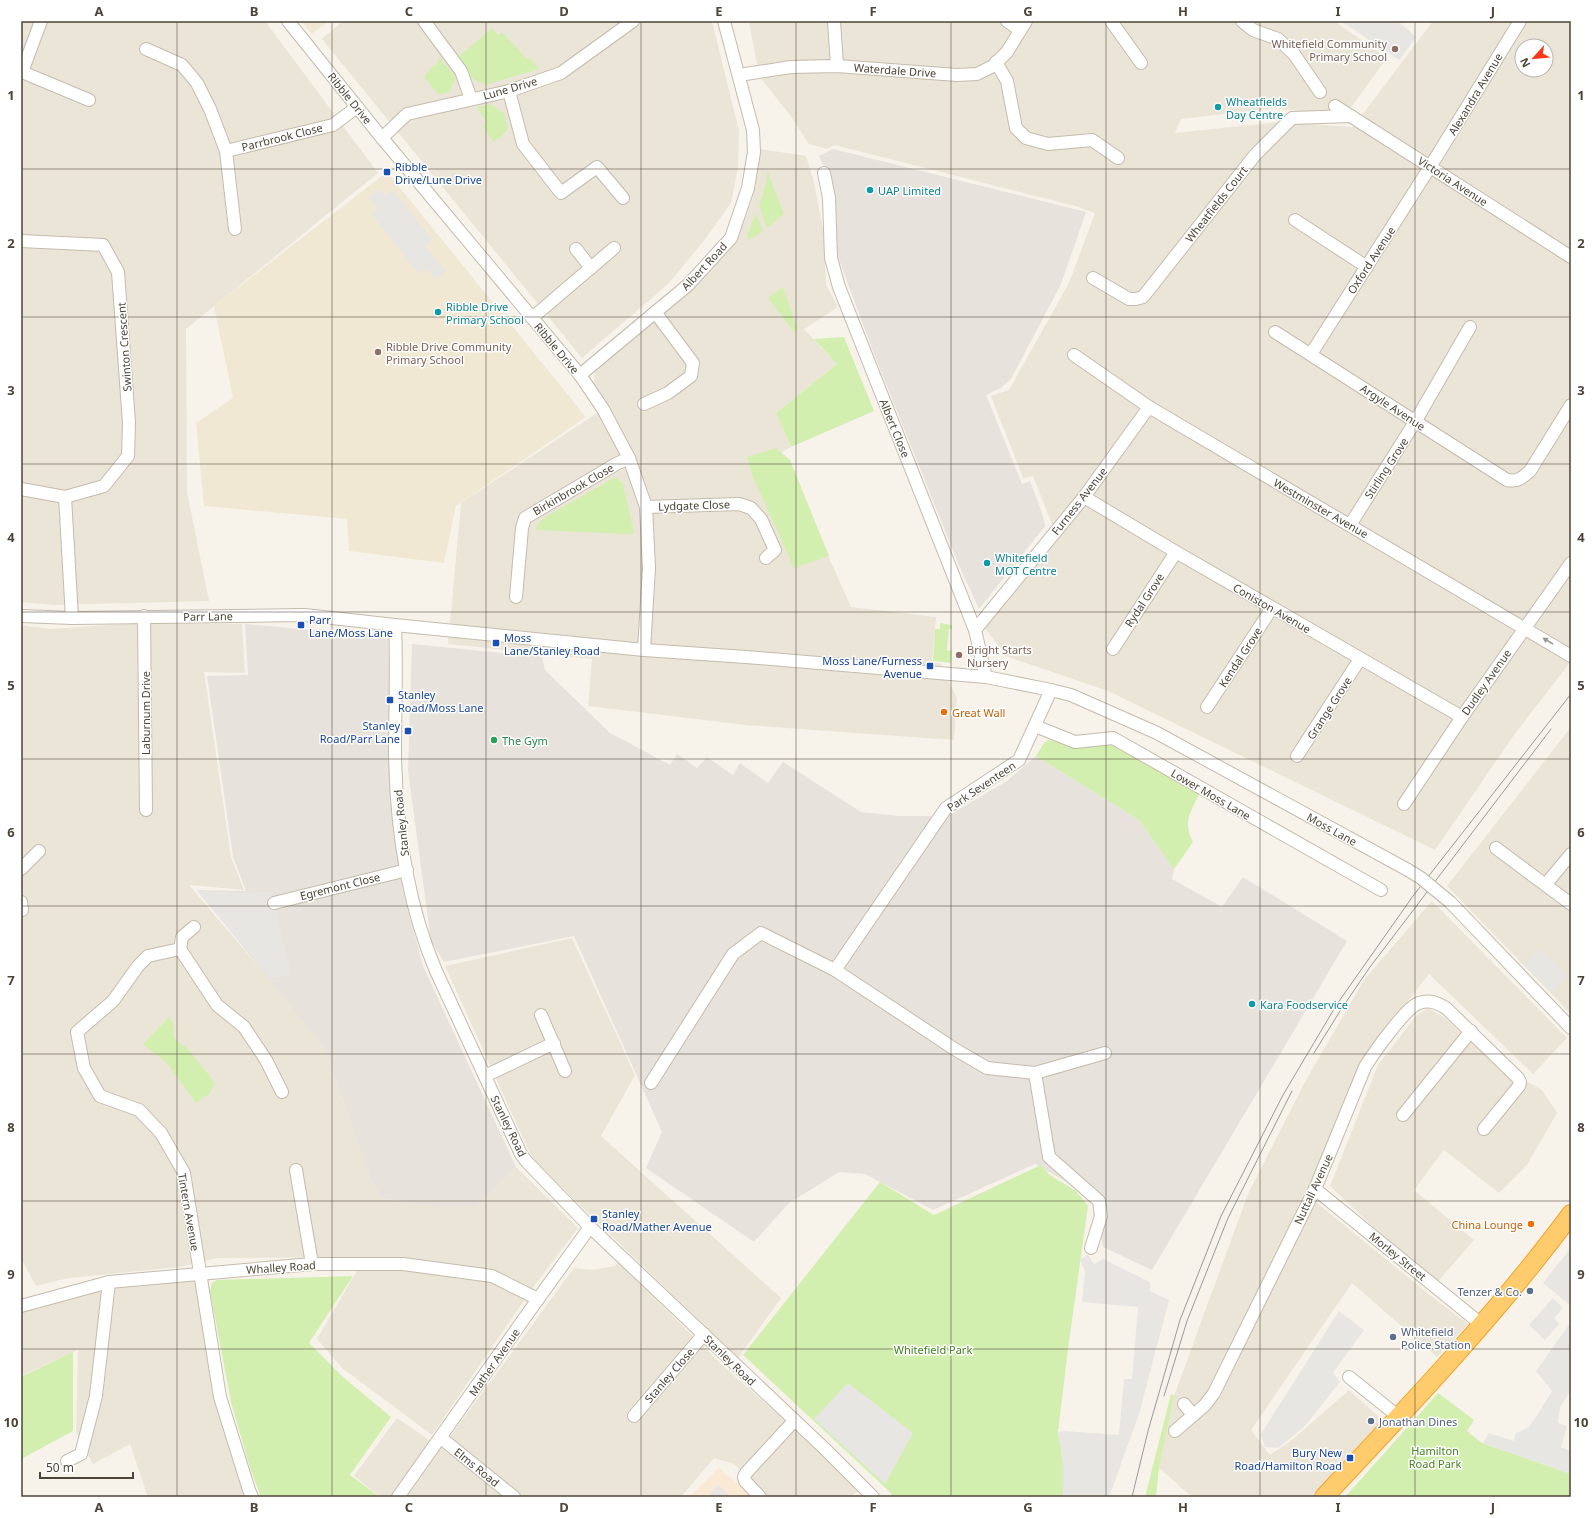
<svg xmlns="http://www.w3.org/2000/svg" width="1592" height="1518" font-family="'Noto Sans',sans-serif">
  <rect width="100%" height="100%" fill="#f7f3eb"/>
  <g fill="#ebe5d8" fill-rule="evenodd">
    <polygon points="21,21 265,21 378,173 186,329 187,492 209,601 54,605 21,602"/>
    <polygon points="343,21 712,21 739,131 738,167 731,203 703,242 668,284 582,358 322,39"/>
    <path d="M749,21H1334L1387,58L1352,106L1336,115L1274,108L1181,119L1175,133L1278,122L1353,127L1433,21H1571V661L1514,735L1435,850L1108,691L1006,656L985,628L1057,537L1033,476L1023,478L991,396L1009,390L1069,283L1095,213L1075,206L834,145L827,149L809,144L790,115L759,76ZM1522,46H1546V70H1522Z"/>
    <polygon points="761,149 806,156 814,182 824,235 826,285 838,307 804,329 837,364 776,413 791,447 782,452 851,607 936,617 932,662 941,664 957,699 954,740 746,725 588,706 592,659 448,644 461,503 606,407 596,389 594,382 595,372 714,264 734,236 745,219 755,190"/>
    <polygon points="136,623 242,624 245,673 204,672 231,857 244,890 189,885 289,1002 324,1047 370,1178 381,1198 437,1207 476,1207 516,1167 578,1228 532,1289 432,1435 342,1368 317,1339 365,1257 217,1258 180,1267 69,1278 36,1286 21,1258 21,625 50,629"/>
    <polygon points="1571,727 1571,1014 1447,886"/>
    <polygon points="1432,901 1567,1038 1533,1074 1429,974 1360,1063 1306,1194 1431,1296 1468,1324 1437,1357 1352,1283 1251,1430 1270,1455 1292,1440 1349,1390 1386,1423 1313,1497 1192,1497 1157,1466 1174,1396 1248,1194 1306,1080 1364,980"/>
    <polygon points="572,938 635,1075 601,1136 781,1298 738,1358 533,1160 445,966"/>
    <polygon points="1428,1008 1445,1018 1492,1062 1542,1090 1557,1113 1527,1165 1499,1193 1444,1150 1414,1190 1474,1240 1435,1285 1330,1186 1378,1065 1416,1016"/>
    <polygon points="618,1262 723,1366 802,1435 857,1491 851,1497 767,1497 734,1464 714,1458 681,1497 524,1497 449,1438 574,1268 591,1270 615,1266"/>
    <polygon points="194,1280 198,1295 249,1497 148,1497 130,1444 93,1464 76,1432 78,1350 21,1376 21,1312 49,1299 118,1288"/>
    <polygon points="397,1418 451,1455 503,1497 381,1497 354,1476"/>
  </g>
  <polygon fill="#fae9d4" points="719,1468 753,1497 689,1497"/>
  <g fill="#e7e2dc">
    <polygon points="833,149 1086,212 1061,284 1011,379 1002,387 986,395 1022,484 1030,481 1042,513 1045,526 979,609 958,563 872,349 833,243 831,181 819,156"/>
    <polygon points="245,624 388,637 393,805 403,891 423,966 516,1167 476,1207 437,1207 381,1198 370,1178 324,1047 197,890 246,891 233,857 207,676 248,675"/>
    <polygon points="412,644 542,657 545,670 610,733 670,765 677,754 697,768 707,757 733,775 740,763 768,783 783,762 861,812 900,816 948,816 1007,781 1036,756 1139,820 1174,869 1172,879 1222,907 1243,877 1347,941 1152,1270 1103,1247 1094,1205 1070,1184 1035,1164 933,1210 865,1174 839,1172 789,1203 754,1242 646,1168 662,1132 574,936 444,962 431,941 408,771"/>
  </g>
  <g fill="#f1e8d3">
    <polygon points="301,21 328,21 312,34"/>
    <polygon points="387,172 586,417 456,506 444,563 349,551 347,519 204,506 196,423 233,398 214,306"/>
  </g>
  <g fill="#d3efaf">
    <path d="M492,28L498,35L502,32L527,59H531L539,69L488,84C472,83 466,70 457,58Z"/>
    <polygon points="440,58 456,78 449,92 439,95 424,77 431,68 438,63 437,61"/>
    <polygon points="490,104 504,113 508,129 500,137 493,142 483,126 486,122 477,107"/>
    <polygon points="767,170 784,214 767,228 759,206 767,180"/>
    <polygon points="756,213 763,231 749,240 747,236"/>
    <polygon points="783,287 798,329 794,332 768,298"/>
    <polygon points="844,337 874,411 791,447 776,413 837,364 814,339"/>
    <polygon points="776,448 790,460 829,556 794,568 752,475 747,457"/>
    <polygon points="615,477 623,484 634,533 626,534 536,530 538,524 544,518"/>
    <polygon points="940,623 952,625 952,629 949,629 947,651 952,650 951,663 933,661 935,629 940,629"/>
    <path d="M1048,740L1069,745H1114L1200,792C1191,813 1182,820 1193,842L1174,869L1139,820L1036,756L1044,743Z"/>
    <polygon points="169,1017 173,1022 174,1038 189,1050 215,1083 210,1093 196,1103 167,1063 143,1044"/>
    <polygon points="1041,1165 1050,1175 1076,1191 1088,1206 1068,1349 1058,1432 1063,1462 1063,1497 892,1497 891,1493 743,1355 880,1182 934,1215"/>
    <polygon points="353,1276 309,1343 343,1377 391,1417 350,1475 380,1497 261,1497 250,1468 231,1402 210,1291 212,1283 217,1280"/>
    <polygon points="73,1352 73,1431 23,1458 21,1460 21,1377"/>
    <polygon points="1438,1393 1474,1420 1467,1431 1482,1443 1571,1474 1571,1497 1345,1497"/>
    <polygon points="1171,1394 1174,1396 1159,1467 1156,1497 1145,1497"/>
  </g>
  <g fill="#e8e6e2">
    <polygon points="1341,21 1398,21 1416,37 1399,60"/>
    <polygon points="380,189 385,196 393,190 432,239 425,246 446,271 436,279 428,270 423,270 419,274 372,214 378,208 369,197"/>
    <polygon points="197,891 247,893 271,892 291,974 271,979"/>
    <polygon points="1540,949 1567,976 1551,992 1524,965"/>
    <polygon points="1571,1248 1571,1306 1543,1283"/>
    <polygon points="1088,1255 1094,1264 1103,1259 1150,1282 1150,1291 1169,1300 1139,1414 1109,1497 1063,1497 1063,1462 1058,1432 1065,1431 1119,1435 1124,1379 1132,1379 1138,1307 1082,1302 1085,1272 1080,1259"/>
    <polygon points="1553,1298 1563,1308 1554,1318 1559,1324 1545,1340 1529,1325"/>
    <polygon points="1339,1311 1364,1330 1333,1373 1340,1382 1305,1426 1278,1448 1265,1447 1261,1434"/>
    <polygon points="1571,1322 1571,1390 1560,1407 1558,1423 1567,1426 1561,1447 1571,1451 1571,1474 1483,1443 1489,1433 1514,1441 1516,1433 1529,1427 1538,1414 1552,1391 1536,1371"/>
    <polygon points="848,1383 913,1433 885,1484 814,1419"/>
    <polygon points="718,1485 732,1497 708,1497"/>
  </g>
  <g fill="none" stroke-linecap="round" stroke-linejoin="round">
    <g stroke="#c4bbac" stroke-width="14">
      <g id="minor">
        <polyline points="41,21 22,72 89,100"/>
        <polyline points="288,21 382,138 580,375 603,409 629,458 646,507 649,568 644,650"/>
        <polyline points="424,21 461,71 471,99"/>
        <polyline points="834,21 837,66"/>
        <polyline points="1007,21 1020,30"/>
        <polyline points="1111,21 1141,63"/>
        <polyline points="1242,21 1253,30 1278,39 1294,54 1320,92"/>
        <polyline points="146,49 182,65 197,83 210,109 226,151 235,229"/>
        <polyline points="996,62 1007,81 1016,128 1026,138 1048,144 1092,140 1118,158"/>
        <polyline points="739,75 791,67 837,66 957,75 977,74 993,66 1007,52 1026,21"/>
        <polyline points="509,91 523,144 561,193 597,167 623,198"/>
        <polyline points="1335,106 1571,257"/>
        <polyline points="382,138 407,114 509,91 561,73 633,21"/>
        <polyline points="226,151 333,125 357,107"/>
        <polyline points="824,173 829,198 831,258 839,287 975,630 986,677"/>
        <polyline points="1295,220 1367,267"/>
        <polyline points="21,241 103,245 118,272 129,423 128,456 104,486 65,497 21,489"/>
        <polyline points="576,249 591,268"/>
        <polyline points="1093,278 1129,299 1136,299 1143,297 1255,155 1292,118 1351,116"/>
        <polyline points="532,318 614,248"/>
        <path d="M1275,332L1507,480C1518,482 1522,478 1530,471L1571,405"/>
        <polyline points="1311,354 1430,167 1520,21"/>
        <polyline points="1074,355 1149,407 1571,656"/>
        <polyline points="580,375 688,285 731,238 748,188 754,152 753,130 724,21"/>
        <polyline points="644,404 668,393 691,376 693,363 655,312"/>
        <polyline points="65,497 72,618"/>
        <polyline points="1084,497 1176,552 1462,717"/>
        <polyline points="646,507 739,504 751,508 761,519 775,550 766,558"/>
        <polyline points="1350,525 1415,422 1470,327"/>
        <polyline points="516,597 522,528 525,518 616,464 629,458"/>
        <polyline points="21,616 72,618 305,615 395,625 644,650 746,657 986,677 1051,690 1019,760 946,808 835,970"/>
        <polyline points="144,616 146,810"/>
        <path d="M395,625C397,668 395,710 395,752C396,826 407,903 436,971L521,1154L526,1161L590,1227L825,1449L873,1497"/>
        <polyline points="975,630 1084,497 1149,407"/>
        <polyline points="1113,649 1176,552"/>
        <polyline points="1051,690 1071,695 1157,733 1408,870"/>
        <polyline points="1207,707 1272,608"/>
        <polyline points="1035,726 1075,742 1113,738 1381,890"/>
        <polyline points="1297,756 1360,659"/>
        <polyline points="1404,804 1462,717 1571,563"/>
        <polyline points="1496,848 1571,904"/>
        <polyline points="21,869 39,851"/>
        <polyline points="1546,884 1571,854"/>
        <polyline points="21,902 22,910"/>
        <polyline points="1450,902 1571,1028"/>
        <polyline points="274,903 407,870"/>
        <polyline points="194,927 182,937 180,949 148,956 138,966 113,1001 77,1032 84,1068 100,1096 139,1110 161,1133 184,1173 220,1397 249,1490 252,1497"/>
        <polyline points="180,949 217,1005 244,1027 266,1060 282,1092"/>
        <polyline points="541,1015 565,1071"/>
        <polyline points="1035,1073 1049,1157 1099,1201 1101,1216 1091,1248"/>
        <polyline points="485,1076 554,1043"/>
        <polyline points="651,1083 733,954 761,933 835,970 956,1050 987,1068 1035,1073 1105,1053"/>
        <polyline points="1403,1115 1471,1031"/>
        <polyline points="296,1170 312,1264"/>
        <polyline points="1315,1189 1481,1324"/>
        <polyline points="21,1306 109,1282 312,1264 403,1264 492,1276 538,1299"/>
        <polyline points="1349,1377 1399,1417"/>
        <polyline points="1184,1404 1193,1415"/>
        <polyline points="634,1416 704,1334"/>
        <path d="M1175,1431L1205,1405L1214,1393L1315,1189L1365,1067C1373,1054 1406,1007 1419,1003C1430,999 1437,1003 1446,1008L1518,1078L1520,1082L1519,1086L1484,1129"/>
        <polyline points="441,1438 514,1497"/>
        <polyline points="67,1461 81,1454 96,1396 109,1282"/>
        <polyline points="398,1497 538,1299 590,1227"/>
        <polyline points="760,1497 745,1481 744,1477 746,1473 794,1421"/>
      </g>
    </g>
    <g stroke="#f0a42b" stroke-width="20">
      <path id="highway" d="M1324,1497C1409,1406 1497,1314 1571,1214"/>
    </g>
    <use href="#minor" stroke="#fff" stroke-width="12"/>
    <use href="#highway" stroke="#ffcc6d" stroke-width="18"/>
    <g stroke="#9a9a9a" stroke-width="1">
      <polyline points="1314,1053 1342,1008 1370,967 1551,729"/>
      <polyline points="1164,1396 1187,1321 1228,1218 1292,1091"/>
      <polyline points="1132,1497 1148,1431 1180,1320 1221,1216 1283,1095 1337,1004 1413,896 1571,694"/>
    </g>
    <g stroke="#c4bbac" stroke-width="14" stroke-linecap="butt">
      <polyline id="minor-bridge" points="1408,870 1421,878 1450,902"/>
    </g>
    <use href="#minor-bridge" stroke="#fff" stroke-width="12"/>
  </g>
  <defs><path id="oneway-solid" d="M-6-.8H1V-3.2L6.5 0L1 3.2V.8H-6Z"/></defs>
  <use fill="#9d9891" href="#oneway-solid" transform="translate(1548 641) rotate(-149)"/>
  <path fill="none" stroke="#4c4437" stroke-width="1" stroke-opacity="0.55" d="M177,21V1497M332,21V1497M486,21V1497M641,21V1497M796,21V1497M951,21V1497M1106,21V1497M1260,21V1497M1415,21V1497M21,169H1571M21,317H1571M21,464H1571M21,612H1571M21,759H1571M21,906H1571M21,1054H1571M21,1201H1571M21,1349H1571"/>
  <g fill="#8d6e63" stroke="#fff" stroke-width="1.5">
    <circle cx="1395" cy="49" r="4"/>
    <circle cx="378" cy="352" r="4"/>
    <circle cx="959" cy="655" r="4"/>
  </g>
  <g fill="#0f9aa8" stroke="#fff" stroke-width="1.5">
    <circle cx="1218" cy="107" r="4"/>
    <circle cx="870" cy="190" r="4"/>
    <circle cx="438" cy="312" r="4"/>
    <circle cx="987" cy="563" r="4"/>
    <circle cx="1252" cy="1004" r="4"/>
  </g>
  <g fill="#1a4fb4" stroke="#fff" stroke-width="1.5">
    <rect x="383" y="168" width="8" height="8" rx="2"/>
    <rect x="297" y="621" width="8" height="8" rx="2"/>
    <rect x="492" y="639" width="8" height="8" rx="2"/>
    <rect x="926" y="662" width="8" height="8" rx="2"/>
    <rect x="386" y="696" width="8" height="8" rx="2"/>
    <rect x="404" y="727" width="8" height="8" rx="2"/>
    <rect x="590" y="1215" width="8" height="8" rx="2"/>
    <rect x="1346" y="1454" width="8" height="8" rx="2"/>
  </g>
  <g fill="#e8710a" stroke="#fff" stroke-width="1.5">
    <circle cx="944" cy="712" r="4"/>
    <circle cx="1531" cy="1224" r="4"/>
  </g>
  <circle fill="#2e9e5b" stroke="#fff" stroke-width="1.5" cx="494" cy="740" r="4"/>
  <g fill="#5c6f8a" stroke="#fff" stroke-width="1.5">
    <circle cx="1530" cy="1291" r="4"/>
    <circle cx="1393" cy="1337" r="4"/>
    <circle cx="1371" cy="1421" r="4"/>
  </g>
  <g text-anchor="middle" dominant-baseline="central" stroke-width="3" stroke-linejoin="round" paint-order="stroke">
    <g font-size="11" fill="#785e54" stroke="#fff" text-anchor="start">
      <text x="1387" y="43" text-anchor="end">Whitefield Community<tspan x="1387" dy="13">Primary School</tspan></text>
      <text x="386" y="346">Ribble Drive Community<tspan x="386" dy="13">Primary School</tspan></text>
      <text x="967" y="649">Bright Starts<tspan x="967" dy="13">Nursery</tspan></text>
    </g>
    <g font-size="11" fill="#4c4437" stroke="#fff">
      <text transform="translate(895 70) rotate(4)">Waterdale Drive</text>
      <text transform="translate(510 88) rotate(-16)">Lune Drive</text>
      <text transform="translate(1475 94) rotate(-59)">Alexandra Avenue</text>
      <text transform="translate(350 98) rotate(51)">Ribble Drive</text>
      <text transform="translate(282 137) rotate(-14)">Parrbrook Close</text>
      <text transform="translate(1453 181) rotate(33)">Victoria Avenue</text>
      <text transform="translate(1216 204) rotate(-52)">Wheatfields Court</text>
      <text transform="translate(1371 260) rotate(-57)">Oxford Avenue</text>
      <text transform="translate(704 266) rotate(-47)">Albert Road</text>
      <text transform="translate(124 347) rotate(-94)">Swinton Crescent</text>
      <text transform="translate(557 348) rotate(50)">Ribble Drive</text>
      <text transform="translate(1393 407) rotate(33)">Argyle Avenue</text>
      <text transform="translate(895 428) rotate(68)">Albert Close</text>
      <text transform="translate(1386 468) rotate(-57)">Stirling Grove</text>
      <text transform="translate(573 489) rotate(-30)">Birkinbrook Close</text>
      <text transform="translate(1079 501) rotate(-52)">Furness Avenue</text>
      <text transform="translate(694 505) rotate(-2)">Lydgate Close</text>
      <text transform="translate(1321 508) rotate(30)">Westminster Avenue</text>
      <text transform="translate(1144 600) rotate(-57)">Rydal Grove</text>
      <text transform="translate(1272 608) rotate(30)">Coniston Avenue</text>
      <text transform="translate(208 616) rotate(-1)">Parr Lane</text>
      <text transform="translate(1240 657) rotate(-57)">Kendal Grove</text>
      <text transform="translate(1486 682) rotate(-55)">Dudley Avenue</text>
      <text transform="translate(1329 708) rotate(-57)">Grange Grove</text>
      <text transform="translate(145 713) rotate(-90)">Laburnum Drive</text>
      <text transform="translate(981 786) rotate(-34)">Park Seventeen</text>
      <text transform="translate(1211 794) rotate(30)">Lower Moss Lane</text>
      <text transform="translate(401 823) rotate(-96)">Stanley Road</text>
      <text transform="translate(1332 829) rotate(29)">Moss Lane</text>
      <text transform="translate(340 886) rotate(-14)">Egremont Close</text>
      <text transform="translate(509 1126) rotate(64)">Stanley Road</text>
      <text transform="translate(1313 1189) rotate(-65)">Nuttall Avenue</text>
      <text transform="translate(189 1212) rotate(80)">Tintern Avenue</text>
      <text transform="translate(1398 1256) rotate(39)">Morley Street</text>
      <text transform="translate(281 1267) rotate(-4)">Whalley Road</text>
      <text transform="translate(730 1360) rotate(44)">Stanley Road</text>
      <text transform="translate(494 1362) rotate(-55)">Mather Avenue</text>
      <text transform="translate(669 1375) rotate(-49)">Stanley Close</text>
      <text transform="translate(477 1467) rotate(39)">Elms Road</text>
    </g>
    <g font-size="11" fill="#0d838f" stroke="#fff" text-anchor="start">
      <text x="1226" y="101">Wheatfields<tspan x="1226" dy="13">Day Centre</tspan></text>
      <text x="878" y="190">UAP Limited</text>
      <text x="446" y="306">Ribble Drive<tspan x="446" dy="13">Primary School</tspan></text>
      <text x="995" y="557">Whitefield<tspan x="995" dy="13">MOT Centre</tspan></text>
      <text x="1260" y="1004">Kara Foodservice</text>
    </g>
    <g font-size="11" fill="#164399" stroke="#fff" text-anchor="start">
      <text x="395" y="166">Ribble<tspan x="395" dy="13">Drive/Lune Drive</tspan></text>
      <text x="309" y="619">Parr<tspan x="309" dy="13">Lane/Moss Lane</tspan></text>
      <text x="504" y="637">Moss<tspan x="504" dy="13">Lane/Stanley Road</tspan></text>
      <text x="922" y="660" text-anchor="end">Moss Lane/Furness<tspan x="922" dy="13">Avenue</tspan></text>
      <text x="398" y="694">Stanley<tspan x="398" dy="13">Road/Moss Lane</tspan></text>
      <text x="400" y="725" text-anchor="end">Stanley<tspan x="400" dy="13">Road/Parr Lane</tspan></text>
      <text x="602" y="1213">Stanley<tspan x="602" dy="13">Road/Mather Avenue</tspan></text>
      <text x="1342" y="1452" text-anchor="end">Bury New<tspan x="1342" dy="13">Road/Hamilton Road</tspan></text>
    </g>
    <g font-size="11" fill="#c56008" stroke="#fff" text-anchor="start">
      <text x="952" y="712">Great Wall</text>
      <text x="1523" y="1224" text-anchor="end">China Lounge</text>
    </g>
    <g font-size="11" fill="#27864d" stroke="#fff" text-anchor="start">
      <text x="502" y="740">The Gym</text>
    </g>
    <g font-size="11" fill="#4e5e75" stroke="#fff" text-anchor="start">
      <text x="1522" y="1291" text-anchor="end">Tenzer &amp; Co.</text>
      <text x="1401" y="1331">Whitefield<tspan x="1401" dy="13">Police Station</tspan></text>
      <text x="1379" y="1421">Jonathan Dines</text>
    </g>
    <g font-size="11" fill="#478121" stroke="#fff">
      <text x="933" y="1349">Whitefield Park</text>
      <text x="1435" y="1450">Hamilton<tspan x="1435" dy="13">Road Park</tspan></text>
    </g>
  </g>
  <rect width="1592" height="1518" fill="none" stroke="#ffffff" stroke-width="44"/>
  <g transform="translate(1534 58) rotate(243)"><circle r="19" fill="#ffffff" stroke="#b7b4af"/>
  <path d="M0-3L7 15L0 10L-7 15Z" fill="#ff3819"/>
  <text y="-6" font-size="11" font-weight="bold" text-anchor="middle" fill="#4c4437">N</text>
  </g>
  <path d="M40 1472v6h93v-6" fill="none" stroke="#4c4437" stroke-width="2"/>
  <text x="46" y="1472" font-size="12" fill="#4c4437" stroke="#ffffff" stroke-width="3" paint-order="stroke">50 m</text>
  <rect x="22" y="22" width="1548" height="1474" fill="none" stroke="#4c4437" stroke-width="1.5"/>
  <g font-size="13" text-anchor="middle" font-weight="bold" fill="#4c4437">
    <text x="99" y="16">A</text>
    <text x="254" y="16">B</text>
    <text x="409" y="16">C</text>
    <text x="564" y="16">D</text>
    <text x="719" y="16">E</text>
    <text x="873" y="16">F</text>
    <text x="1028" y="16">G</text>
    <text x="1183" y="16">H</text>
    <text x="1338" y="16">I</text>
    <text x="1493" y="16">J</text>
    <text x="11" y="100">1</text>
    <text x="1581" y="100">1</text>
    <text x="11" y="248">2</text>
    <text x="1581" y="248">2</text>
    <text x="11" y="395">3</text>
    <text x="1581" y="395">3</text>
    <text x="11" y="542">4</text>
    <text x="1581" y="542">4</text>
    <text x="11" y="690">5</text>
    <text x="1581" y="690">5</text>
    <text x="11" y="837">6</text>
    <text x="1581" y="837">6</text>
    <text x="11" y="985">7</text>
    <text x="1581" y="985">7</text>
    <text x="11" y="1132">8</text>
    <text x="1581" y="1132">8</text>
    <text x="11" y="1279">9</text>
    <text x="1581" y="1279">9</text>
    <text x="11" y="1427">10</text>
    <text x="1581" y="1427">10</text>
    <text x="99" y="1512">A</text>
    <text x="254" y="1512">B</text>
    <text x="409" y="1512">C</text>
    <text x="564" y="1512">D</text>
    <text x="719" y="1512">E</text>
    <text x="873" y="1512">F</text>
    <text x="1028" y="1512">G</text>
    <text x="1183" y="1512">H</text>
    <text x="1338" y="1512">I</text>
    <text x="1493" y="1512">J</text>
  </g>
</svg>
